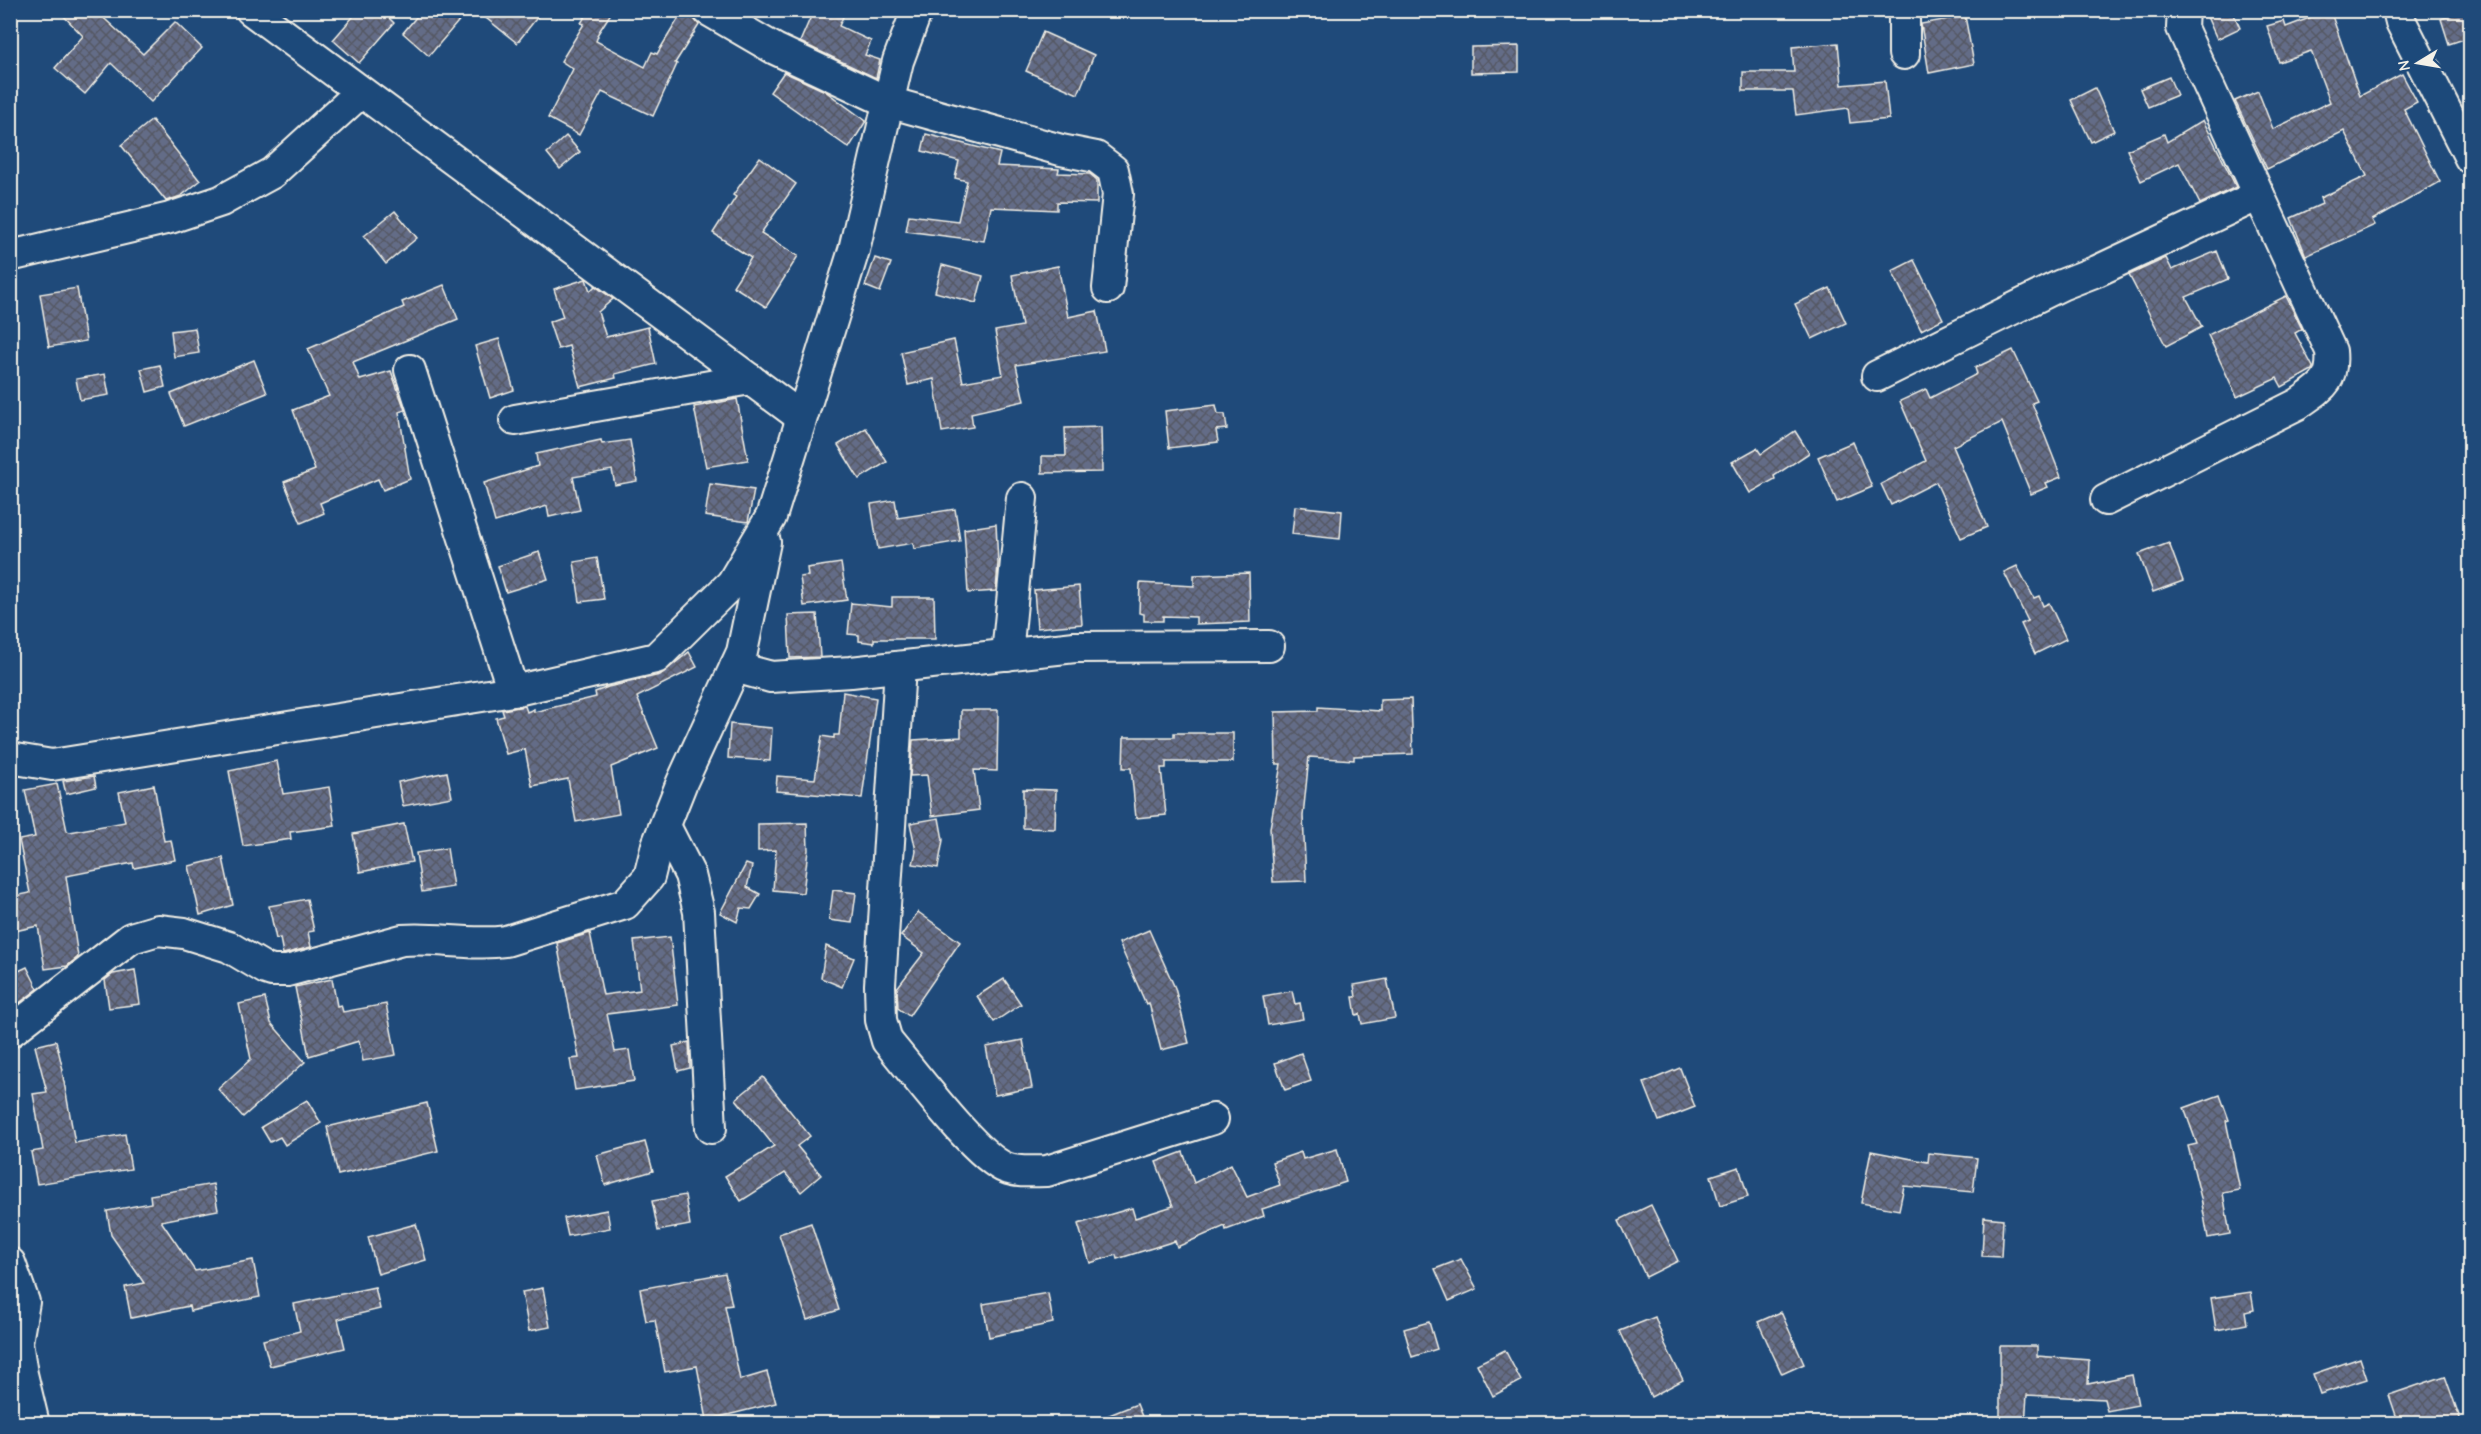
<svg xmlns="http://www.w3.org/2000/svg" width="2481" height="1434" font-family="'Comic Neue',sans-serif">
  <defs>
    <pattern id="building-cross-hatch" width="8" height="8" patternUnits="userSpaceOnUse" patternTransform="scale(1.5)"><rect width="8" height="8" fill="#646c87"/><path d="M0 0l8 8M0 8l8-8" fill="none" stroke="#555863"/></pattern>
  </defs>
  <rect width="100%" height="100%" fill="#1f4a7a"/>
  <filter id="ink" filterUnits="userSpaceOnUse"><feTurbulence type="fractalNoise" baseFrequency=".0167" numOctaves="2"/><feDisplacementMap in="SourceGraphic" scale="12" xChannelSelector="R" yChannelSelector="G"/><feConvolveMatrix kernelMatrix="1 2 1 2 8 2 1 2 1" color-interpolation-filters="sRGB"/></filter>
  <g filter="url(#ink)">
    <g fill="url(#building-cross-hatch)" stroke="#f4f1e8" stroke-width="1.5">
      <polygon points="58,10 95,10 143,54 175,22 202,48 151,102 111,63 85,94 55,68 83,36"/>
      <polygon points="359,10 381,10 394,23 359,63 333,40"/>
      <polygon points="422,10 468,10 429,56 403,33"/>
      <polygon points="476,10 543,10 517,43"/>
      <polygon points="589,10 613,10 597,35 598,36 596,41 645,67 652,52 657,54 683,11 692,16 699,25 675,63 677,64 653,116 602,92 579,135 548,118 573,69 561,61 584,24 581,23"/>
      <polygon points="821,10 846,10 839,26 871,41 865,55 880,60 876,78 800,42 812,14 818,17"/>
      <polygon points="2204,10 2232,10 2240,28 2217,39"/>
      <polygon points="2330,10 2360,96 2402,74 2417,102 2404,109 2440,182 2372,220 2375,225 2306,256 2291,218 2322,204 2320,198 2367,176 2344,131 2267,169 2235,101 2258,91 2273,129 2330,102 2311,51 2279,62 2267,26 2284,21 2286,27"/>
      <polygon points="2466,10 2470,10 2470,37 2449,44 2441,19"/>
      <polygon points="1965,16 1974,64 1929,73 1921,24"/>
      <polygon points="1043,32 1094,55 1078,94 1026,71"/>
      <polygon points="1838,43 1842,85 1885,81 1889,119 1850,123 1848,108 1796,115 1793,91 1743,91 1743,72 1794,72 1792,47"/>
      <polygon points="1519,46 1519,72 1471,73 1471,47"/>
      <polygon points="784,72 825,91 866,121 849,148 770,92"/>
      <polygon points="2169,77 2177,95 2148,107 2140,89"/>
      <polygon points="2095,88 2114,131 2091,142 2071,100"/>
      <polygon points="152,120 200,181 181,196 166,201 121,145"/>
      <polygon points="2203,120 2236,187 2200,204 2179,163 2141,181 2127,150 2164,134 2167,142"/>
      <polygon points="926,134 1000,153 997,166 1059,169 1058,173 1090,174 1097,180 1097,203 1057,202 1057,210 991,207 984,241 906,231 909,215 958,221 967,181 955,178 959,161 922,151"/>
      <polygon points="566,136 580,152 560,169 547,153"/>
      <polygon points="760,157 796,184 761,233 798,256 766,307 733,286 751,258 713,233 736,197 733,195"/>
      <polygon points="395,211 417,238 386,264 364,236"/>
      <polygon points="2217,251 2228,279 2186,297 2202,327 2166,346 2129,275 2166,258 2172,270"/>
      <polygon points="875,258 891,263 880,292 865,286"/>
      <polygon points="1914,260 1943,319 1921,330 1892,271"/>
      <polygon points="942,265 983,276 976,303 935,292"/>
      <polygon points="1058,266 1068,317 1097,311 1105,351 1016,365 1024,401 971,413 973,427 942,432 934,379 908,385 901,352 954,340 963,382 1003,375 995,331 1022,326 1012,275"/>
      <polygon points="586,279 590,291 595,286 613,299 598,312 606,337 648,327 656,364 615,374 616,378 580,387 569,346 558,349 549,322 563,317 554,289"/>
      <polygon points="444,285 458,319 353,362 360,380 391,371 405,410 399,412 410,479 383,490 378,479 320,503 324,513 301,523 284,482 315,470 293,410 329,396 308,349 404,307 402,302"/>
      <polygon points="77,288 86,341 49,347 40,294"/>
      <polygon points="1830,288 1846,323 1812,339 1795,304"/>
      <polygon points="2286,296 2302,329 2295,333 2313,367 2312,370 2282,387 2277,378 2237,397 2208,335"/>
      <polygon points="195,328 199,353 174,357 171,331"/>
      <polygon points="499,339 514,390 490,398 475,346"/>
      <polygon points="2013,350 2037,401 2032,403 2061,477 2046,483 2048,487 2031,494 2002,422 1953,446 1987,527 1961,538 1936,482 1891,505 1881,484 1926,461 1900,401 1926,389 1930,398 1977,374 1975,368"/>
      <polygon points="254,360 267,393 184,426 171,394"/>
      <polygon points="160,365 165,387 147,392 141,369"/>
      <polygon points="105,374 109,395 80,400 76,379"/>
      <polygon points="737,399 748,460 706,467 694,407"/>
      <polygon points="1216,405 1218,414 1225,414 1227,429 1216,430 1218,442 1169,448 1165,411"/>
      <polygon points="1101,427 1102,472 1042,473 1042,456 1066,456 1065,428"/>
      <polygon points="866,428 887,462 859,479 838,445"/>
      <polygon points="1795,431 1809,453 1774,476 1775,479 1750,493 1732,462 1757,448 1761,454"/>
      <polygon points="601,440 602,444 630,440 637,481 615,485 612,470 573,477 580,510 549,517 547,506 495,522 484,483 538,466 536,454"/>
      <polygon points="1853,442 1872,487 1837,502 1818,457"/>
      <polygon points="710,484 754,490 748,522 705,516"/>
      <polygon points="895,500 898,518 955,509 960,541 914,549 913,543 878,549 871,504"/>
      <polygon points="1295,506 1342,511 1340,539 1292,534"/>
      <polygon points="996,524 998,563 996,591 968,593 964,529"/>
      <polygon points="2169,543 2183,581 2153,592 2139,554"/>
      <polygon points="539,552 548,579 506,592 498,566"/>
      <polygon points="597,558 604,599 580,602 574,562"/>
      <polygon points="841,563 847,600 804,606 800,577 808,576 807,568"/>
      <polygon points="2017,566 2034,598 2039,596 2043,606 2049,603 2066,639 2035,654 2021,624 2028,621 2004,572"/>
      <polygon points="1249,573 1250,622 1196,624 1196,617 1163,616 1163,621 1144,621 1144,614 1139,613 1140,583 1194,586 1194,575"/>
      <polygon points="1079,586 1082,624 1037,628 1034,590"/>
      <polygon points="892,597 934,597 935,639 874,639 874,643 859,641 859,635 848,634 851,603 892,607"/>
      <polygon points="817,614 820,657 790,658 788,615"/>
      <polygon points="689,652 697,667 637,697 658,748 611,767 619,814 576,822 568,779 532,786 525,749 506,754 496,718 504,716 502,710 525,706 527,712 534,709 534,712 596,697 595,692 608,687 660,675"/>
      <polygon points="843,692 876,698 862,798 776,791 777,776 815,779 822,736 834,738 834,735 839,735"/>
      <polygon points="1411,699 1413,754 1354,756 1354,760 1309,757 1303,816 1306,881 1273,882 1270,828 1281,764 1276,764 1275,712 1318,711 1318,707 1380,711 1380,700"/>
      <polygon points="961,710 998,710 997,771 974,770 979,810 932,816 927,775 910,776 913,740 961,737"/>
      <polygon points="730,724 772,728 770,761 728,758"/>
      <polygon points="1174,733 1233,733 1233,762 1166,762 1166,768 1161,768 1166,815 1136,818 1131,768 1123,768 1124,737 1174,737"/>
      <polygon points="277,761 283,794 329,787 335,826 290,832 291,839 243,846 229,771"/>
      <polygon points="447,772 452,797 403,806 398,782"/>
      <polygon points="94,776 96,787 66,794 63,781"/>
      <polygon points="57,784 67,831 70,832 125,822 119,792 154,785 164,841 171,840 175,860 134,868 133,863 66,876 78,957 67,966 45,969 38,926 10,932 10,897 30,893 19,840 35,837 25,790"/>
      <polygon points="1023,789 1056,790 1055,829 1023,828"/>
      <polygon points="939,818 943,840 938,868 913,864 916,851 910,823"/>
      <polygon points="807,823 808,850 803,893 773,890 776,850 758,851 758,824"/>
      <polygon points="404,824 412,862 360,872 353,834"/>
      <polygon points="447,848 453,887 422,892 416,853"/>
      <polygon points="223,858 233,905 200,915 189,866"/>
      <polygon points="746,864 752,866 747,887 760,894 751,909 741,908 737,922 720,913"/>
      <polygon points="833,890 856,893 852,923 829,920"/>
      <polygon points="307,899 314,931 308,932 311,947 283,954 280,938 276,939 269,906"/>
      <polygon points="918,912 960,942 909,1016 898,1008 897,988 924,953 901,936"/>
      <polygon points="1149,930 1175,988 1189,1043 1161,1050 1149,1003 1146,1004 1119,943"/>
      <polygon points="590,933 603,995 640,990 634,941 670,937 678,1005 607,1014 615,1052 629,1050 634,1081 575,1090 570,1059 579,1058 557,943"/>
      <polygon points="826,946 854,958 842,987 821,978"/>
      <polygon points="27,967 38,989 10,1010 10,975"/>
      <polygon points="135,970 140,1004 109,1008 105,980 113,974"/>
      <polygon points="332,979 337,1006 341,1005 343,1012 386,1004 396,1055 363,1061 359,1041 309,1056 295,987"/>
      <polygon points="1004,979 1021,1004 994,1022 977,996"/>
      <polygon points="1387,979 1395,1018 1362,1024 1360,1014 1356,1015 1353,997 1356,997 1354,985"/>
      <polygon points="1292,991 1295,1004 1300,1003 1303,1019 1268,1025 1263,996"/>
      <polygon points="265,998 271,1023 305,1062 243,1117 218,1089 251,1059 239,1004"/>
      <polygon points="1023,1040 1032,1088 995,1095 986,1047"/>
      <polygon points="56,1041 63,1070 62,1071 75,1143 125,1134 131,1169 37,1184 31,1152 43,1150 33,1094 47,1092 35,1046"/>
      <polygon points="689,1042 690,1068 678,1071 673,1046"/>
      <polygon points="1301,1053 1311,1081 1285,1090 1275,1063"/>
      <polygon points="1680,1068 1695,1107 1659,1121 1644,1083"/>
      <polygon points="763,1077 810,1136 797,1146 821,1175 801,1192 785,1173 741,1201 725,1176 774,1146 736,1099"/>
      <polygon points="2220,1095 2229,1120 2226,1121 2240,1190 2223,1193 2230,1234 2208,1238 2201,1198 2188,1146 2197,1144 2184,1108"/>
      <polygon points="307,1100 321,1123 285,1145 280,1137 270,1142 261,1127"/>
      <polygon points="427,1103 438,1151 338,1175 327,1127"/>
      <polygon points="645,1142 653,1171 605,1185 597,1155"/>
      <polygon points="1337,1149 1346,1182 1262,1209 1264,1216 1226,1230 1225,1226 1177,1247 1175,1241 1117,1259 1116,1255 1090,1263 1078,1224 1132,1208 1135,1218 1173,1206 1156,1162 1183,1152 1194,1183 1231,1164 1247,1197 1280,1185 1272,1162 1301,1152 1303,1159"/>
      <polygon points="1871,1151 1928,1162 1929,1153 1977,1158 1973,1192 1904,1186 1899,1210 1861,1203"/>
      <polygon points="1739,1167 1748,1197 1720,1206 1711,1176"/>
      <polygon points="213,1184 218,1210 161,1221 195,1271 253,1260 260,1297 190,1311 189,1306 131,1318 125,1287 144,1283 111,1235 107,1211 151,1203 150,1195"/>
      <polygon points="685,1195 690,1225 658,1231 652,1201"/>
      <polygon points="1651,1205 1678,1261 1646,1277 1619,1220"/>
      <polygon points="607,1210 610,1228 568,1236 564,1218"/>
      <polygon points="1984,1217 2003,1219 2001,1257 1982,1256"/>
      <polygon points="811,1223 839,1310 807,1320 779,1234"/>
      <polygon points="416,1224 426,1260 378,1274 368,1237"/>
      <polygon points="1461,1259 1477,1289 1449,1301 1435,1269"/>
      <polygon points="725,1273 732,1305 725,1306 740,1380 767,1372 776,1403 707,1420 697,1366 665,1372 655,1320 646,1321 640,1289"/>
      <polygon points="375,1287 380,1309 338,1319 345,1348 270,1366 263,1340 300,1331 294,1304"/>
      <polygon points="543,1288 550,1327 529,1331 522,1292"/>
      <polygon points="2251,1292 2254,1310 2245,1312 2247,1324 2216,1330 2211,1298"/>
      <polygon points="1048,1293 1053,1323 989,1337 983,1304"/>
      <polygon points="1781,1312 1804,1364 1782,1374 1758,1322"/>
      <polygon points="1655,1317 1665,1344 1683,1380 1651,1397 1620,1331"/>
      <polygon points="1429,1322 1437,1349 1412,1357 1404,1329"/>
      <polygon points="2000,1346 2037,1346 2037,1356 2089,1360 2088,1384 2132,1375 2138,1405 2107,1411 2104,1399 2027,1395 2025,1424 2000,1424"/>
      <polygon points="1505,1350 1521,1381 1493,1396 1477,1364"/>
      <polygon points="2360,1358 2367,1379 2320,1394 2313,1374"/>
      <polygon points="2445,1376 2462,1424 2399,1424 2389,1395"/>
      <polygon points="1137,1404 1145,1424 1089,1424 1089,1423"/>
    </g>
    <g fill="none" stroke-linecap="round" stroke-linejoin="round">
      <g stroke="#f4f1e8" stroke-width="34">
        <g id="minor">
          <polyline points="251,10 801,417"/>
          <polyline points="708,10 775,49 888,102 1061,150 1096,157 1113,170 1118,194 1108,288"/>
          <polyline points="2398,10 2401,22 2470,158"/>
          <polyline points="1904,54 1904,10"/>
          <polyline points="10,256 170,218 221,201 272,173 361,92"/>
          <polyline points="410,370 513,691"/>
          <polyline points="1877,376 2061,285 2097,271 2259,195"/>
          <polyline points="515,420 750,379"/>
          <path d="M2106,500L2298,404C2322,387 2334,382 2331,351L2182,28L2183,10"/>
          <polyline points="1007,655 1022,498"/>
          <polyline points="735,667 771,677 851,672 1075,647 1269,646"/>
          <path d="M900,667L880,985L881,1020L887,1041C911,1069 976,1157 1006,1168C1018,1173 1034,1171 1047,1171L1213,1119"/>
          <polyline points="10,758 52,765 513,691 656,658 732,583 771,517 854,250 898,61 917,10"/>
          <polyline points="665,826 690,875 699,912 711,1128"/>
          <path d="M10,1032L131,938L158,930L184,933L229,947L266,969L272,971H287L402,940C437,937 471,946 506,941L625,904L649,877L657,845L682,782L742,652L765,542"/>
          <polyline points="10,1263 24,1302 17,1342 22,1374 34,1424"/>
        </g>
      </g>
      <use href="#minor" stroke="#1f4a7a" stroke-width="30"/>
    </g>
  </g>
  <rect width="2481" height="1434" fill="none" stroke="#1f4a7a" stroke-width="36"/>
  <rect x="18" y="18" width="2445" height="1398" fill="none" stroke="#f4f1e8" stroke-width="2" filter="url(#ink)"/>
  <g transform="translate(2418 63) rotate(259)" stroke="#1f4a7a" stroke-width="4.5" paint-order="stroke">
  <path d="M0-4.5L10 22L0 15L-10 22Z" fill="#f4f1e8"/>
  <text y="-9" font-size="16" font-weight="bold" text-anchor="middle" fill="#f4f1e8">N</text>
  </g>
</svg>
